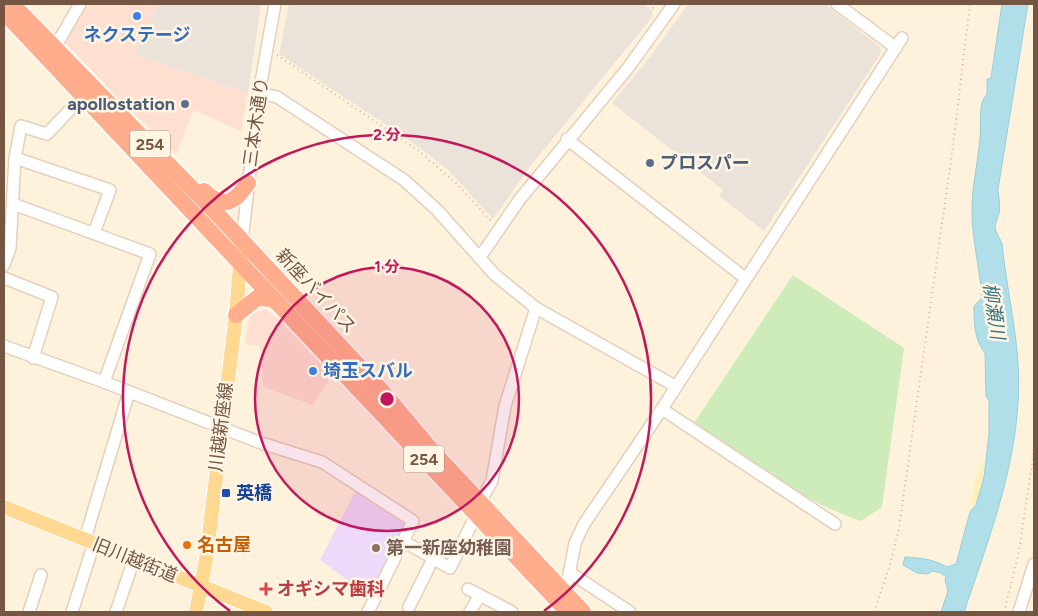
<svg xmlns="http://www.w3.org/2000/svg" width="1038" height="616" font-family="Figtree,'Noto Sans JP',sans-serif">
  <rect width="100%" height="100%" fill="#fef2dc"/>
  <g fill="#ffdfcf">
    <polygon points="87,4 157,4 135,55 248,93 241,131 193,110 176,154 117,97 66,43"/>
    <polygon points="266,309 280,321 332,375 313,405 263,387 260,346 245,344 250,314"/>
  </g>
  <g fill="#ebe2d9">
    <polygon points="157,4 261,4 248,93 135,55"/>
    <polygon points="289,4 642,4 652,10 653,16 532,164 493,219 448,170 412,142 279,54"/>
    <polygon points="688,4 825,4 880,47 881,53 764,231 719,196 723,190 612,103 650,57"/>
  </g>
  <polygon fill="#efd9fa" points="356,490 409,523 373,594 350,582 320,560"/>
  <path fill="#cdecba" d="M793,275L904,348L882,507L861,521C800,501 747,458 694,423Z"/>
  <path fill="#fff0b5" d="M984,462L981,492L972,510C971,496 975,472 984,462Z"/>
  <path fill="#b0dfe9" stroke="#95cfdb" d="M1002,4H1028L998,189C998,196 1001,206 999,213C994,230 993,226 1002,243C1007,296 1022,348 1018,402C1014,474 987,544 964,612H941L948,591L945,580L946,577L941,573L932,571L928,574L917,573L903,565L905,557C921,558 933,559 947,567L956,564L970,512L976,505L984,477L989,434V401L986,396L985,353C974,339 974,323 974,306L981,299L982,295C979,267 972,238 972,210C972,186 978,162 980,138C982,125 977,104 987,94V79L991,78Z"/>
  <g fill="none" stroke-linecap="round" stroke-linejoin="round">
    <g stroke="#e4cfbb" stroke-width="14">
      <g id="minor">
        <polyline points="837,4 896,48"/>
        <polyline points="54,49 80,4"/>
        <polyline points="259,93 277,97 404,180 437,210 495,275 536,308 675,386"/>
        <polyline points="567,139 745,278"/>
        <polyline points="15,158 110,190 94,233"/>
        <polyline points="13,204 150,254 104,382"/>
        <polyline points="242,241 259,93 275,4"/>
        <polyline points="480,257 520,199 628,68 674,4"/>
        <polyline points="4,265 10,248 15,158 21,126 47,134 83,96"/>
        <polyline points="4,278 52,297 33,358"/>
        <polyline points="4,346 104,382 261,443 322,462 413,521 368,612"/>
        <polyline points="662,409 835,524"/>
        <polyline points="480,502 492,481 505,406 536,308"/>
        <polyline points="85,539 129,392"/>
        <polyline points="403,541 450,568 476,515"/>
        <polyline points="569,572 630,612"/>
        <polyline points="568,580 575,543 584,524 656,418 902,38"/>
        <polyline points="468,589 512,612"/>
        <polyline points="409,607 433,559"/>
        <polyline points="29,612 41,575"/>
        <polyline points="72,612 94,543"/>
        <polyline points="116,612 134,559"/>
        <polyline points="470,612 480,595"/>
        <polyline points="1019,612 1034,564"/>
      </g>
    </g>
    <g stroke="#fff" stroke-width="16">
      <g id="major">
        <polyline points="4,507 266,612"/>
        <polyline points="196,612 206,560 236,315 242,241"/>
      </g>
    </g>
    <g stroke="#fff" stroke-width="19">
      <g id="highway">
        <polyline points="12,4 220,217 380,389 432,451 583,612"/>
        <polyline points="4,12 568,612"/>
        <path d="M204,191C223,209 234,204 248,183"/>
        <polyline points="236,315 257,298 272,299 279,304"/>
      </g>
    </g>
    <g stroke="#dab295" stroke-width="2" stroke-dasharray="1 4" stroke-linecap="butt">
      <polyline points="649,4 655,10"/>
      <polyline points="277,55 419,151 457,184 491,221"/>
      <polyline points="874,612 890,565 899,528 953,146 970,4"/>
      <polyline points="1004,612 1019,551 1034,450"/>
    </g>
    <use href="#minor" stroke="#fff" stroke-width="11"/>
    <use href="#major" stroke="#ffd992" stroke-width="14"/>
    <use href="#highway" stroke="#ffad8c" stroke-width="16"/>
  </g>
  <circle cx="387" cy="399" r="132" fill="#c2185b" fill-opacity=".12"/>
  <g fill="none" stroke="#c2185b" stroke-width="2.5">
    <circle cx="387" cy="399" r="132"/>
    <path d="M230 611A264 264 0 1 1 544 611"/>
  </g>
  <g fill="#3f7fe0" stroke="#fff5e4" stroke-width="2">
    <circle cx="137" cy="16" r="5"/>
    <circle cx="313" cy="371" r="5"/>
  </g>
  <g fill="#5c6f8a" stroke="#fff5e4" stroke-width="2">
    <circle cx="185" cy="104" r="5"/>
    <circle cx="650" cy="163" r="5"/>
  </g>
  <rect fill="#1a4fb4" stroke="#fff5e4" stroke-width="2" x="221" y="488" width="10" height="10" rx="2.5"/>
  <circle fill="#e8710a" stroke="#fff5e4" stroke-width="2" cx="187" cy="545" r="5"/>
  <circle fill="#8d6e63" stroke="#fff5e4" stroke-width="2" cx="376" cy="548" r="5"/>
  <path fill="#e0444e" stroke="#fff5e4" stroke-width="2" d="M263.5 581.5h5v5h5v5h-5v5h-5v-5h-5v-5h5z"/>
  <g text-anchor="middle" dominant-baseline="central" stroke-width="5" stroke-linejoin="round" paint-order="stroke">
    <g fill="#fff5e4" stroke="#9e8673" stroke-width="1">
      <rect x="130" y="130.5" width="40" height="27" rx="4"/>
      <rect x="404" y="445.5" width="40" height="27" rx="4"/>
    </g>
    <g font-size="16" font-weight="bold" fill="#755643">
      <text x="150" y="144">254</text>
      <text x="424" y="459">254</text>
    </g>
    <g font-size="18" font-weight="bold" fill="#366cbe" stroke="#fff5e4">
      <text x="137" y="35">ネクステージ</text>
      <text x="323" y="371" text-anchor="start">埼玉スバル</text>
    </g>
    <g font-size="18" font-weight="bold" fill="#4e5e75" stroke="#fff5e4" text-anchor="end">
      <text x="175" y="104">apollostation</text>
      <text x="660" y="163" text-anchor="start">プロスパー</text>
    </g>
    <g font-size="18" fill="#755643" stroke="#fff5e4">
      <text transform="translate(256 122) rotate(-82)">三本木通り</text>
      <text transform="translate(316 291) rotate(47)">新座バイパス</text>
      <text transform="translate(221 427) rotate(-83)">川越新座線</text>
      <text transform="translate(135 560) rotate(22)">旧川越街道</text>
    </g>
    <g font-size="18" font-weight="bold" fill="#164399" stroke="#fff5e4" text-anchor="start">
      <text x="236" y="493">英橋</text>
    </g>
    <g font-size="18" font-weight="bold" fill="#c56008" stroke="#fff5e4" text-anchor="start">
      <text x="197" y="545">名古屋</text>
    </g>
    <g font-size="18" font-weight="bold" fill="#785e54" stroke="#fff5e4" text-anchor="start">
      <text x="386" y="548">第一新座幼稚園</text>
    </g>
    <g font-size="18" font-weight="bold" fill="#be3a42" stroke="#fff5e4" text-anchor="start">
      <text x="277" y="589">オギシマ歯科</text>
    </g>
    <g font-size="19" font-style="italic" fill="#397683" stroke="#fff5e4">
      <text transform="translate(994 311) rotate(82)">柳瀬川</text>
    </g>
  </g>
  <circle cx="387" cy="399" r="8" fill="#c2185b" stroke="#fff5e4" stroke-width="2.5"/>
  <g font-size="15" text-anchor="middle" font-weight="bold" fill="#c2185b" stroke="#fff5e4" stroke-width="5" stroke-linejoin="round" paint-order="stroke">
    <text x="387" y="140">2 分</text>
    <text x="387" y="272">1 分</text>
  </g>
  <rect width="1038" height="616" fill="none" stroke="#755643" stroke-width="10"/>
</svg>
